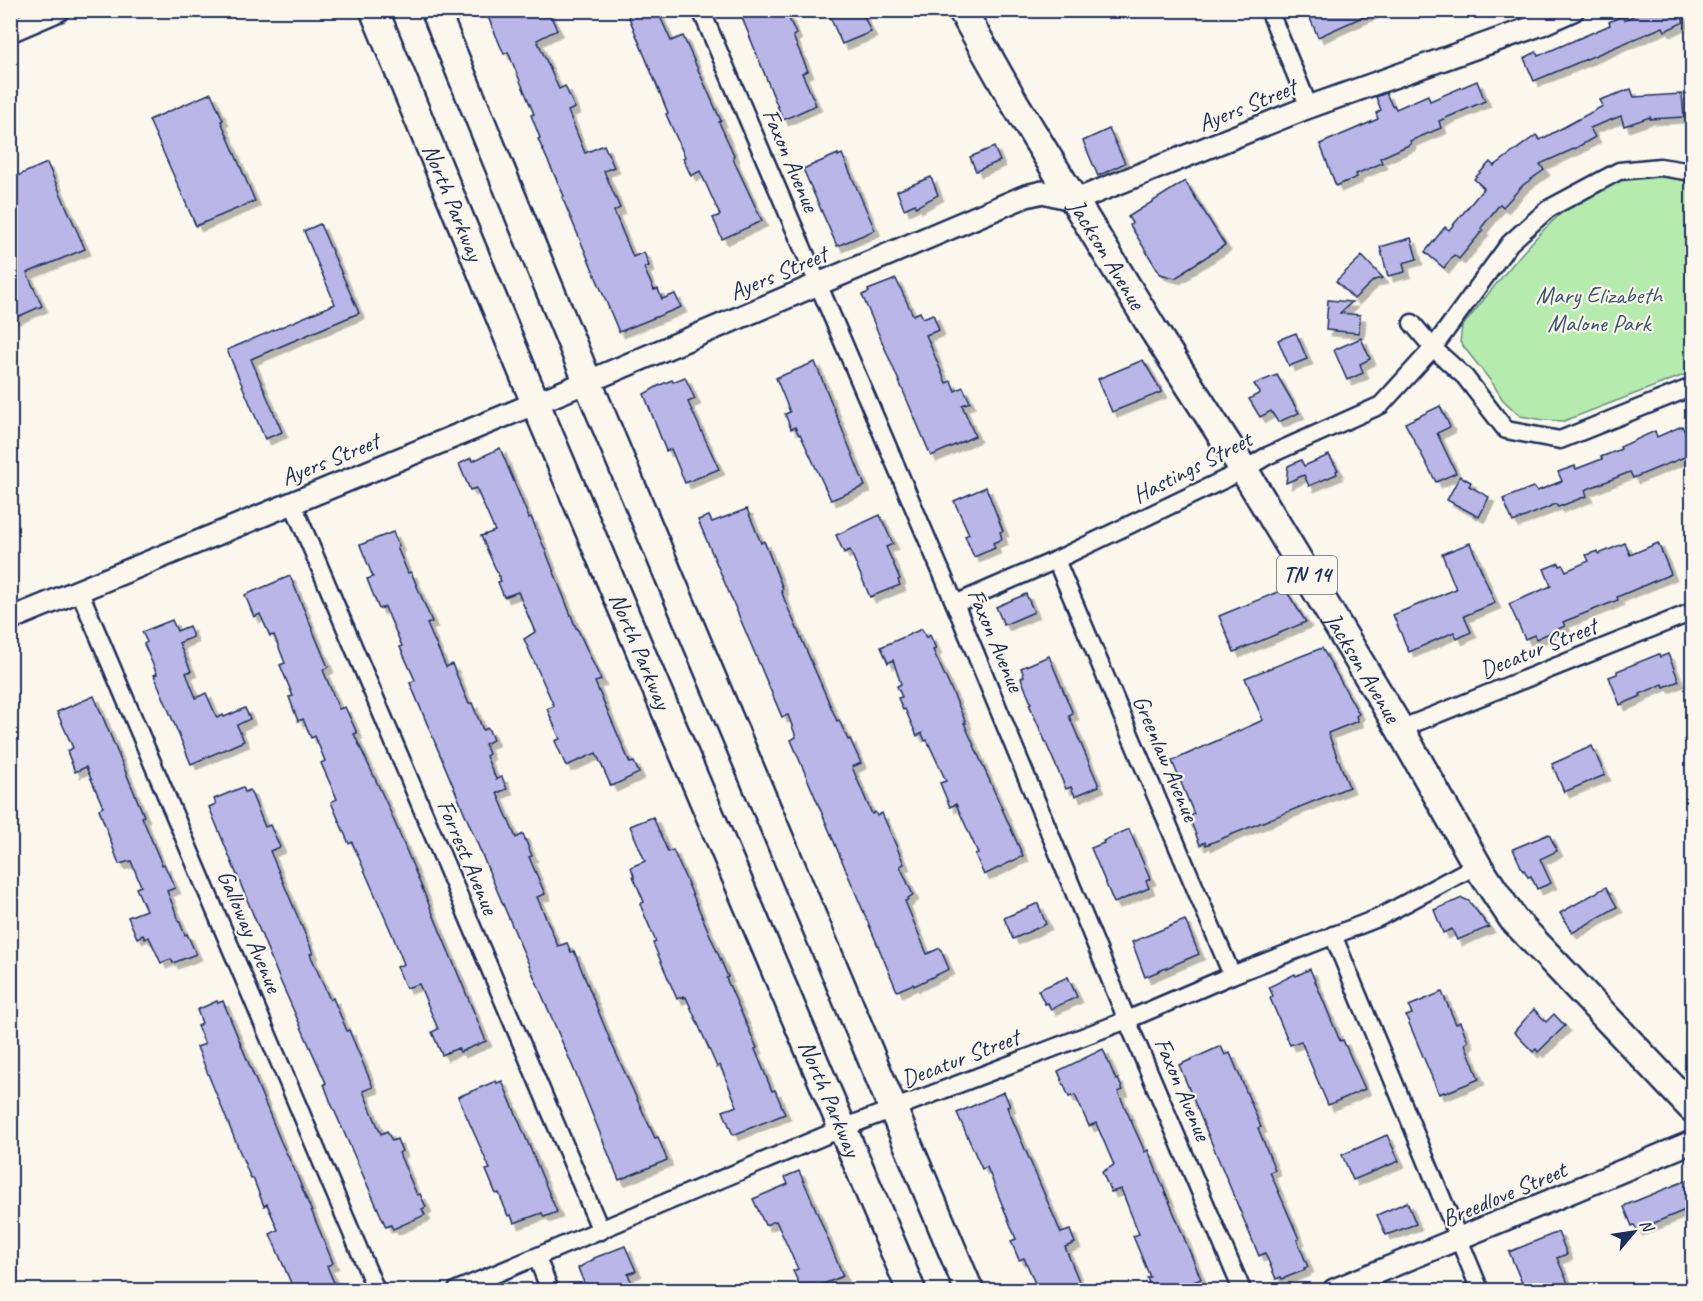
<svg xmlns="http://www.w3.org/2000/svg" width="1703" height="1301" font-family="Caveat,sans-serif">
  <defs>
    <filter id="shadow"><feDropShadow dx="5.5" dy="5.5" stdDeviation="0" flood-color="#0004"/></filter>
  </defs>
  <rect width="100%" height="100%" fill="#fbf7ec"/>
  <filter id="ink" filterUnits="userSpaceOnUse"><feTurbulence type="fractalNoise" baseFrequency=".0167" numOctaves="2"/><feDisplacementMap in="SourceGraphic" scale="12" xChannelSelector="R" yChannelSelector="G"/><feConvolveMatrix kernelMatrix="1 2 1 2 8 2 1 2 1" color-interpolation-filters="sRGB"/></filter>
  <g filter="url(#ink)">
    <path fill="#b5ebad" stroke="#688d86" stroke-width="1.5" d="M1654,174L1692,180V372L1564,421L1544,420L1520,416L1503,400L1493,384L1460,342L1462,327C1500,280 1558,198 1617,178C1628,175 1642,176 1654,174Z"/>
    <g fill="#bab7e8" stroke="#1b2f5e" stroke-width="1.5" filter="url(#shadow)">
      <polygon points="485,10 548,10 557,30 537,40 559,89 565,86 575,108 568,111 585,153 604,145 614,167 604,171 620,208 614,211 633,257 644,252 649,266 644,268 654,290 658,289 662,299 675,294 681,307 619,332 562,197 564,196 538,139 540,138 531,115 534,114 518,76 508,52 504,54"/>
      <polygon points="638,10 646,10 648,16 658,12 671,41 683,36 721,121 719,122 734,155 733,156 734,161 762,221 722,239 713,218 720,215 700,171 691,176 683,158 685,157 666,114 668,113 628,15"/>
      <polygon points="739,10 785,10 796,34 793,36 808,71 802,73 816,105 783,120"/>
      <polygon points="827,10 861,10 871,32 842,44"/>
      <polygon points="1320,10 1378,10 1318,37 1309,16"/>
      <polygon points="1646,10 1679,10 1684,22 1665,31 1663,27 1534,81 1524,58 1536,52 1538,56 1610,25 1609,22 1622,16 1624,20"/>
      <polygon points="1477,81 1485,101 1439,121 1441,128 1410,141 1411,144 1380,158 1382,163 1356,174 1357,177 1336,186 1320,144 1378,119 1376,113 1381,110 1376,97 1386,93 1392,106 1394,105 1396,109 1428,95 1430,101"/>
      <polygon points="1631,89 1634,97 1682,94 1684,117 1650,119 1650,117 1624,126 1621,116 1590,128 1595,137 1576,148 1540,164 1544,170 1523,185 1503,207 1500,204 1481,228 1483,230 1459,259 1454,255 1444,268 1425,252 1445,227 1449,230 1484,188 1474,179 1490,162 1494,166 1536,135 1540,140 1603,106 1600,100"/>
      <polygon points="211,93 223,120 221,121 255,201 196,226 149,120"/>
      <polygon points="1109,129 1125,163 1098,176 1083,141"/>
      <polygon points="994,147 1000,161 976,171 970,157"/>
      <polygon points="838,154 838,156 842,154 875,230 837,246 803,169"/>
      <polygon points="47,163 85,249 27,273 42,306 10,320 10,179"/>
      <polygon points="931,177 938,195 916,207 915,204 904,209 897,191"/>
      <polygon points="1185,181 1225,245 1184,271 1185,272 1175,278 1160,274 1130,225 1132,223 1128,217"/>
      <polygon points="320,224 359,313 251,359 282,432 265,439 227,350 335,304 304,231"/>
      <polygon points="1411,238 1417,259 1403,263 1405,272 1388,276 1380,247"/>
      <polygon points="1362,256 1383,278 1374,280 1354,299 1336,281"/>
      <polygon points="896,279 913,315 920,312 923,318 933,314 939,330 926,335 946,383 951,381 955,391 963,387 970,402 962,405 975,436 931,456 862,295 869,292 868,290"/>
      <polygon points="1328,300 1352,302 1340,313 1360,315 1359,333 1326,330"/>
      <polygon points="1296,333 1307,359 1289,366 1278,340"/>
      <polygon points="1361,338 1370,359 1360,364 1363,373 1347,380 1334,350"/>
      <polygon points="1143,360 1162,392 1112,412 1098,379"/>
      <polygon points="815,362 865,486 831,500 800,434 799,435 795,427 791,429 785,414 790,412 776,378"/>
      <polygon points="1277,375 1299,413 1278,422 1271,411 1260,417 1249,399 1260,393 1254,384"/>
      <polygon points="685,377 695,399 688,402 719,469 685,483 671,449 666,451 644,394 660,385 672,380 673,382"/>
      <polygon points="1440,406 1450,427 1437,433 1456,473 1436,482 1405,423"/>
      <polygon points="1682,426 1688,439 1692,437 1692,454 1633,478 1630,472 1585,490 1587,496 1558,507 1556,504 1513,522 1503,499 1533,487 1537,491 1562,481 1558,472 1575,466 1576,469 1602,459 1601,457 1621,449 1620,447 1655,431 1657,437"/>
      <polygon points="500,448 529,518 531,517 546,552 576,628 577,628 601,680 595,682 630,763 634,762 639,773 614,785 611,786 596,753 566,766 555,741 560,739 547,709 554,706 524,639 535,632 518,592 504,597 498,582 501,581 481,536 495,531 476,488 470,490 459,464 471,458 473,461"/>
      <polygon points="1329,455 1338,470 1336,471 1337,474 1309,486 1304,475 1286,483 1288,466 1301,460 1304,466"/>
      <polygon points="1460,476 1471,482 1469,486 1489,497 1479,517 1447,500"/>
      <polygon points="986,487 1003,531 1000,532 1002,539 993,543 995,548 974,557 965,536 969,534 954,501"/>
      <polygon points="747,509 761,543 764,541 783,589 781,590 785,601 837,721 839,720 848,740 850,739 861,763 852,767 872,814 875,812 877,816 882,813 904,864 900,866 913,895 908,898 908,900 905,901 927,954 940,948 949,969 914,986 913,984 897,991 791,740 796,737 788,715 782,717 698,520 709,516 712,522"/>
      <polygon points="880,515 893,544 886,547 900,579 898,580 900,585 870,597 850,550 844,553 836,535"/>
      <polygon points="393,532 399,546 397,547 408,573 411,572 432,622 427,624 446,667 452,664 469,704 472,703 483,730 488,728 493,740 485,744 489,754 486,756 496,779 502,777 507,789 497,793 516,838 523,834 532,856 529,857 545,894 537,897 558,946 567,943 571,952 574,951 610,1040 642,1110 655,1138 658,1137 667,1160 619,1180 578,1079 493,881 410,683 415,680 400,647 402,646 385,607 379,609 367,579 373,577 360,545"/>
      <polygon points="1470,543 1495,603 1464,616 1471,632 1457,639 1454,632 1409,652 1393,615 1456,589 1442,554"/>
      <polygon points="1625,543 1630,555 1658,543 1671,574 1617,597 1618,600 1563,622 1565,626 1536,639 1534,635 1525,639 1509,604 1551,586 1544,569 1559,563 1560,566 1563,565 1566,571 1589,561 1586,555 1598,551 1599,554"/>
      <polygon points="290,576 328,667 323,670 339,709 345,707 357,733 354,734 387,804 486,1041 460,1052 458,1048 442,1055 432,1032 438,1029 419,984 406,988 397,967 404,964 392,934 352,842 349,844 331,802 337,799 321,763 325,761 315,736 311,738 303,719 298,721 289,697 293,696 280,665 285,663 274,635 270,636 260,614 254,617 245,595"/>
      <polygon points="1285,589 1306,622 1234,652 1219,616"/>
      <polygon points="1026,594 1034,612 1004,625 996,607"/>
      <polygon points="172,620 177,631 189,626 193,637 179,643 191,671 186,673 196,698 206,693 217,718 223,715 224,717 245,708 250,719 237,725 244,741 191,764 154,675 157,674 144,644 147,642 142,632"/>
      <polygon points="922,629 926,638 930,635 936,649 933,650 956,700 966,723 964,723 1023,856 984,875 975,854 978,853 956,804 950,807 940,783 946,781 927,740 925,741 922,733 917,736 905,709 903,710 898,698 902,697 897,686 901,684 893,660 888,663 881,647"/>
      <polygon points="1322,648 1359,714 1356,716 1358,721 1328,733 1349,787 1206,845 1205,842 1200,845 1189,817 1194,814 1172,761 1263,720 1245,678"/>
      <polygon points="1659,654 1660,657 1668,654 1679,681 1664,687 1663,684 1640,694 1641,696 1620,705 1609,677 1617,674 1617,671"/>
      <polygon points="1049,656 1073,714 1069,716 1099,786 1075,796 1071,787 1066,789 1029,704 1031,703 1021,678 1024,676 1021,668"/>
      <polygon points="94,696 144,816 142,817 162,865 164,864 175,888 167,891 185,935 187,934 196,954 173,963 171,959 161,963 149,937 145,939 143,935 137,938 128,917 146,910 136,888 141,886 131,861 119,864 99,809 103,807 86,767 75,772 67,751 73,748 57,712"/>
      <polygon points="1592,746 1605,775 1564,792 1552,764"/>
      <polygon points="243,787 245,792 250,790 265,827 270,825 280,847 270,851 313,953 310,954 330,1000 333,998 347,1031 349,1030 373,1087 363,1091 381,1134 387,1131 392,1141 397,1139 402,1151 399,1153 417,1195 420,1194 426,1207 422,1209 425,1215 393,1229 391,1225 386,1227 331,1103 324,1084 326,1083 280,980 209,807 216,804 214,799"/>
      <polygon points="653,817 668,852 673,850 688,884 728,977 726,978 757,1048 755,1049 772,1091 775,1090 785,1114 733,1135 723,1111 737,1106 720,1065 717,1067 686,997 684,998 683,996 677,999 653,943 656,942 640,904 644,902 633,876 634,876 631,867 645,861 630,826"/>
      <polygon points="1129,829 1150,879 1146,881 1149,888 1114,903 1091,848 1104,843 1103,841"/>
      <polygon points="1549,834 1557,851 1540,859 1551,883 1537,889 1531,876 1528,877 1524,870 1523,871 1513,849"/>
      <polygon points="1606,887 1617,907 1572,933 1560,913"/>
      <polygon points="1462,898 1469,901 1489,927 1457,940 1452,929 1443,933 1434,910"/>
      <polygon points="1036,904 1038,904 1046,924 1013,939 1004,918"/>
      <polygon points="1185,920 1199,954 1145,977 1132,942"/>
      <polygon points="1310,969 1340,1041 1343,1040 1365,1089 1328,1105 1301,1041 1290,1045 1270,998 1273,996 1269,987 1295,974 1296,976"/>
      <polygon points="1068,977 1077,997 1051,1009 1048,1003 1045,1004 1038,990"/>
      <polygon points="1442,992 1456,1024 1460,1022 1468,1041 1465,1044 1479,1079 1445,1093 1444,1092 1439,1094 1406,1016 1412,1014 1409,1006"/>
      <polygon points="217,1001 218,1003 223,1001 281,1142 295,1171 333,1263 327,1266 337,1290 294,1290 270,1234 278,1230 267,1204 264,1206 253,1178 251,1179 197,1047 205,1044 197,1026 202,1023 197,1010"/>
      <polygon points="1534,1009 1546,1022 1554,1014 1565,1026 1538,1052 1536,1049 1533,1052 1514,1032"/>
      <polygon points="1221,1046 1225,1055 1230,1053 1261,1127 1258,1128 1275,1170 1270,1172 1299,1239 1297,1240 1308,1267 1304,1268 1305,1270 1282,1279 1281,1277 1276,1279 1265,1253 1259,1256 1179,1065"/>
      <polygon points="1103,1049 1116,1080 1118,1079 1123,1090 1118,1092 1145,1152 1148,1150 1201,1279 1174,1290 1152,1290 1147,1278 1150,1277 1133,1236 1139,1234 1121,1189 1111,1192 1102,1172 1114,1165 1096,1123 1089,1126 1075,1095 1069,1097 1058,1071"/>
      <polygon points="496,1081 497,1083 502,1081 557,1212 544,1217 542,1213 514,1223 511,1215 508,1216 499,1193 496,1194 486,1170 490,1169 458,1097"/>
      <polygon points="1004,1092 1010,1106 1007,1107 1061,1233 1070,1230 1075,1243 1065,1247 1081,1286 1070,1290 1038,1290 1024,1258 1019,1260 1011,1241 1016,1239 987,1167 982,1169 957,1113"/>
      <polygon points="1387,1135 1399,1161 1353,1180 1342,1155"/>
      <polygon points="799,1171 809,1193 843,1276 809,1290 802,1290 793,1271 798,1269 776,1221 765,1225 753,1199 788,1184 785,1177"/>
      <polygon points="1692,1178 1692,1222 1683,1211 1637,1230 1634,1225 1632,1226 1624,1207 1626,1205"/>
      <polygon points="1407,1202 1416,1224 1386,1235 1377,1215"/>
      <polygon points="1558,1232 1567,1254 1557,1258 1571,1290 1525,1290 1509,1252"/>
      <polygon points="625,1246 636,1271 628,1274 635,1290 595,1290 594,1287 587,1290 578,1268 594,1259 594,1258"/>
    </g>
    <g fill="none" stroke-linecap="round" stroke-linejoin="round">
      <g stroke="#1b2f5e" stroke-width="21">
        <g id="minor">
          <polyline points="701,10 955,604 1127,1020 1242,1290"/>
          <polyline points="1269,10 1309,107"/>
          <polyline points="1412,323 1433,348 1465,377 1506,430 1560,440 1692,387"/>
          <polyline points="292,502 601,1231"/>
          <polyline points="1056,560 1232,975"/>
          <polyline points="79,590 376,1290"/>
          <polyline points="955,604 1056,560 1244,470 1267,456 1381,405 1433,348 1510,243 1548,209 1619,171 1660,167 1692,172"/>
          <polyline points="1400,729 1692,612"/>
          <polyline points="1333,935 1480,1290"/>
          <polyline points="537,1258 550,1290"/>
          <polyline points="457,1290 843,1128 1127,1020 1232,975 1378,918 1477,865"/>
        </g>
      </g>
      <g stroke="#1b2f5e" stroke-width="26">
        <g id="tertiary">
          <polyline points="10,31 59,10"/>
          <polyline points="10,619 587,382 1026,196 1043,192 1076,200 1309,107 1542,24 1573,10"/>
          <polyline points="1334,1290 1692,1142"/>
        </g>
      </g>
      <g stroke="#1b2f5e" stroke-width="32">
        <g id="primary">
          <path id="s1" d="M374,10L535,402L911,1290"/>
          <polyline points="435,10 596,402 969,1290"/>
          <path id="s2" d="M962,10L1014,102L1153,329L1244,470L1400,729L1477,865L1513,919L1692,1108"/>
        </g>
      </g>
      <use href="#minor" stroke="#fbf7ec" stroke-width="16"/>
      <use href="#tertiary" stroke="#fbf7ec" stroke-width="21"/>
      <use href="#primary" stroke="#fbf7ec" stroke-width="27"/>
    </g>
  </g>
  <g text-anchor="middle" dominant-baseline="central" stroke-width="4.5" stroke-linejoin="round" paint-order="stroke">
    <rect fill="#fbf7ec" stroke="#5e6b89" stroke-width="1.5" x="1277" y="556" width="60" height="38" rx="4.5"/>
    <g font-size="22" font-weight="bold" fill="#1b2f5e">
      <text x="1307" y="575">TN 14</text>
    </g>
    <g font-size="24" fill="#1b2f5e" stroke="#fbf7ec">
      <text transform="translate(1247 105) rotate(-22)">Ayers Street</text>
      <text transform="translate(791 160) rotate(67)">Faxon Avenue</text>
      <text stroke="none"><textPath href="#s1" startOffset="208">North Parkway</textPath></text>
      <text stroke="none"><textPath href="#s2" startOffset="284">Jackson Avenue</textPath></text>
      <text transform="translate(778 273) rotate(-23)">Ayers Street</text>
      <text transform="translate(330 459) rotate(-22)">Ayers Street</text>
      <text transform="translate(1192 467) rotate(-27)">Hastings Street</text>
      <text transform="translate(996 640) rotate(67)">Faxon Avenue</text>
      <text transform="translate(1538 648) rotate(-22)">Decatur Street</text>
      <text stroke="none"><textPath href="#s1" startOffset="694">North Parkway</textPath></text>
      <text stroke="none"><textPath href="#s2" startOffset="770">Jackson Avenue</textPath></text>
      <text transform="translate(1166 758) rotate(67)">Greenlaw Avenue</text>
      <text transform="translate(468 857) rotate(67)">Forrest Avenue</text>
      <text transform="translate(250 931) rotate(67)">Galloway Avenue</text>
      <text transform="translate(960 1058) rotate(-21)">Decatur Street</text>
      <text transform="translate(1183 1089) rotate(67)">Faxon Avenue</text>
      <text stroke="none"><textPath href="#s1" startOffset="1180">North Parkway</textPath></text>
      <text transform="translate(1504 1194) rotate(-23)">Breedlove Street</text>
    </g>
    <g font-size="24" fill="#3a556e" stroke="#fbf7ec">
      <text x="1599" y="295">Mary Elizabeth<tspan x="1599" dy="28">Malone Park</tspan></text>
    </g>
  </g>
  <rect width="1703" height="1301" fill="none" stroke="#fbf7ec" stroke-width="36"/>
  <rect x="18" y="18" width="1667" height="1265" fill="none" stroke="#1b2f5e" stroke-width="2" filter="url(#ink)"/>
  <g transform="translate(1634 1232) rotate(61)" stroke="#fbf7ec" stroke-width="4.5" paint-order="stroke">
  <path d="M0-4.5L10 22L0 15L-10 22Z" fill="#1b2f5e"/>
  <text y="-9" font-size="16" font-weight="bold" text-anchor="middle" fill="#1b2f5e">N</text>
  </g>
</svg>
